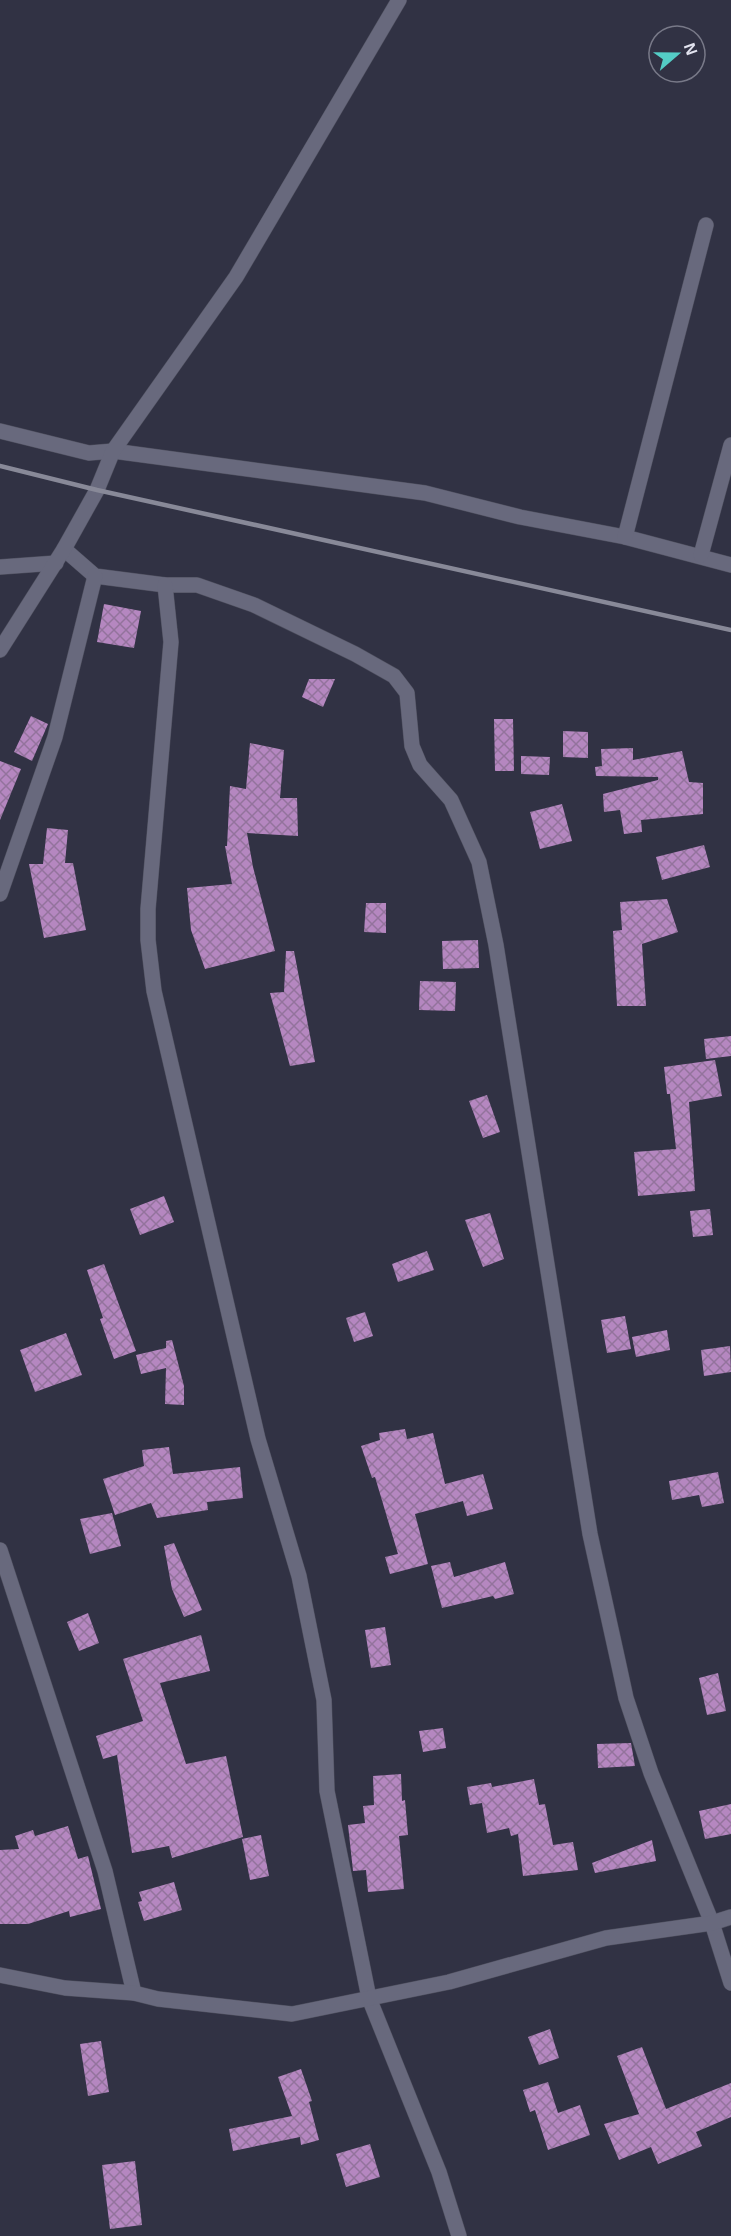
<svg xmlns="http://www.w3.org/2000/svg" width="731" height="2236" font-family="Helvetica,sans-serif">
  <defs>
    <pattern id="building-cross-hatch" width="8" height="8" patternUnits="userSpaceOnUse" patternTransform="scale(1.5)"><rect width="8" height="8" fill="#b587c0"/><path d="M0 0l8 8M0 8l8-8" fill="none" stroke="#93739c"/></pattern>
  </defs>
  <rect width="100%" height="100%" fill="#313244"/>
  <g fill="url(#building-cross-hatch)">
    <polygon points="104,604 141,611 134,648 97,642"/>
    <polygon points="309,679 335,679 323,707 302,697"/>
    <polygon points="31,716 48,724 32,761 14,752"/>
    <polygon points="494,719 513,719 514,771 495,771"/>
    <polygon points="563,731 588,732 588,758 563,757"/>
    <polygon points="250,743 284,750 280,798 297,798 298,836 247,833 253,867 275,951 205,969 191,930 187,888 232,884 225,846 227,846 230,786 246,789"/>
    <polygon points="633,748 633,760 682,751 689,782 703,783 703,814 641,820 642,832 624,834 620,810 604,812 603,794 658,780 658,777 596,776 595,767 602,766 601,749"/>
    <polygon points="521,756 550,757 549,775 521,774"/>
    <polygon points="0,761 21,769 0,820"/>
    <polygon points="562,804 572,841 540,849 530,812"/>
    <polygon points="47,828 68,830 65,863 73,863 86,930 44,938 29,864 43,864"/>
    <polygon points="704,845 710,867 662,880 656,857"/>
    <polygon points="667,899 678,932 642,944 646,1006 617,1006 613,931 622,930 620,902"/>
    <polygon points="366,903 386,903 386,933 364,932"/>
    <polygon points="478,940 479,968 443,969 442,941"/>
    <polygon points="286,951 294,951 315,1062 290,1066 270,993 284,992"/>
    <polygon points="420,981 456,982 455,1011 419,1010"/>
    <polygon points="731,1036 731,1056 706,1059 704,1039"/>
    <polygon points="715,1060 722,1096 689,1102 695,1191 638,1196 634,1152 676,1149 670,1094 667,1094 664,1067"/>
    <polygon points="487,1095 500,1132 483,1138 469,1101"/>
    <polygon points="164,1196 174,1222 140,1235 130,1209"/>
    <polygon points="710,1209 713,1235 693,1237 690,1211"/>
    <polygon points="490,1213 504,1259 483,1267 465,1220"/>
    <polygon points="427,1251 434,1270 398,1282 392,1264"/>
    <polygon points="104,1264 136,1351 114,1359 100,1319 103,1318 87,1270"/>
    <polygon points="365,1312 373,1336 354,1342 346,1318"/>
    <polygon points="625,1316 631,1349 607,1353 601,1320"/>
    <polygon points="667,1330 670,1350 636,1357 632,1337"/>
    <polygon points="66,1333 82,1375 35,1392 20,1350"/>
    <polygon points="172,1340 184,1386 184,1405 165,1404 166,1368 141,1374 136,1355 166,1348 166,1341"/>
    <polygon points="730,1346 731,1372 704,1376 701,1350"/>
    <polygon points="405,1429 407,1439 433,1433 445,1484 483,1474 493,1509 467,1516 463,1501 415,1514 428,1564 390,1574 385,1557 398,1554 375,1477 372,1478 361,1446 380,1440 379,1433"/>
    <polygon points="169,1447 173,1474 240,1467 243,1498 207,1502 208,1510 157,1518 151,1503 115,1515 103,1479 144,1466 142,1450"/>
    <polygon points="718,1472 724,1503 702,1507 699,1495 672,1500 669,1481"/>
    <polygon points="112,1513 121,1546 90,1554 80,1519"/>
    <polygon points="174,1543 202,1610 184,1617 172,1589 164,1546"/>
    <polygon points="450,1562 454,1577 505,1562 514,1594 495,1599 493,1596 442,1608 431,1566"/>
    <polygon points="88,1613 99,1643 79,1651 67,1622"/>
    <polygon points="385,1627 391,1665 371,1668 365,1630"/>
    <polygon points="201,1635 210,1671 160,1683 186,1764 226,1756 243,1837 172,1858 169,1846 132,1853 117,1755 103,1759 96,1736 143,1721 123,1659"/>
    <polygon points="718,1673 726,1711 707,1715 699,1678"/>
    <polygon points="443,1728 446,1748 423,1752 419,1731"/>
    <polygon points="631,1743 635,1766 598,1768 597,1744"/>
    <polygon points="401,1774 402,1801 405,1800 408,1835 399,1836 404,1889 368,1892 366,1870 353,1871 348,1825 365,1823 363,1806 374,1805 373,1776"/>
    <polygon points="534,1779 539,1805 545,1804 553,1845 573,1842 578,1870 523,1876 518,1834 511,1836 509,1828 487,1833 482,1803 470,1805 467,1787 491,1783 492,1787"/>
    <polygon points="731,1804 731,1834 705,1839 699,1811"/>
    <polygon points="68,1826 78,1859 88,1856 101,1909 70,1917 69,1911 28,1924 0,1924 0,1850 19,1849 15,1836 33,1830 35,1836"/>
    <polygon points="261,1835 269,1876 250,1880 242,1839"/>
    <polygon points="652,1840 656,1861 595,1873 592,1863"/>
    <polygon points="174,1882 182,1910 144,1921 138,1902 142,1901 139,1892"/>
    <polygon points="550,2029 559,2058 539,2065 528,2037"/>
    <polygon points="101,2041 109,2092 88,2096 80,2044"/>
    <polygon points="642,2047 666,2109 731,2083 731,2117 696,2132 702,2146 658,2164 651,2147 619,2160 604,2124 639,2114 617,2056"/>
    <polygon points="301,2069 312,2101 309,2102 319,2140 301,2145 300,2137 233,2151 229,2129 292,2116 278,2077"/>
    <polygon points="548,2082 558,2113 580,2105 590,2135 548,2150 535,2110 530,2112 523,2090"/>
    <polygon points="370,2144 380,2177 346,2187 336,2154"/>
    <polygon points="135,2161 142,2225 110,2229 102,2165"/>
  </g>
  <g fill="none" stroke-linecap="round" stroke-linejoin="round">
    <g stroke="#4d4e5d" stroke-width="16">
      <g id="minor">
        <polyline points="0,431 89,453 113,451 425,493 520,517 625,537 731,565"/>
        <polyline points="625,537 706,225"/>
        <polyline points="64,549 95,576 165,585 197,585 254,605 355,654 394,676 407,693 412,746 420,765 451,800 479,862 496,945 590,1534 618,1661 626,1698 651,1773 712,1923 731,1983"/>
        <polyline points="701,555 731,445"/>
        <polyline points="0,567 56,563"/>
        <polyline points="165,585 171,642 148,909 148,940 154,991 258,1439 299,1576 324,1700 327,1791 369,1998 439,2172 459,2236"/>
        <polyline points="0,650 64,549 97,490 113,451 236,277 399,0"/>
        <polyline points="0,894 55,737 95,576"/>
        <polyline points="0,1550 105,1871 134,1993"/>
        <polyline points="0,1975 65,1988 134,1993 158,1999 292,2014 449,1982 606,1938 712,1923 731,1917"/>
      </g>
    </g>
    <use href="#minor" stroke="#68697d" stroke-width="15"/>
    <polyline stroke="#888998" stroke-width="4.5" points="0,466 97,490 731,630"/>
  </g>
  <g transform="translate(677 54) rotate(70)"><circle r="28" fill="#313244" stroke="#787988" stroke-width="1.5"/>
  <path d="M0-4.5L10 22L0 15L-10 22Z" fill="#54cdc6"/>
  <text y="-9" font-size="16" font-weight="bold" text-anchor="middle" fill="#e2e3ef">N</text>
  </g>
</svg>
